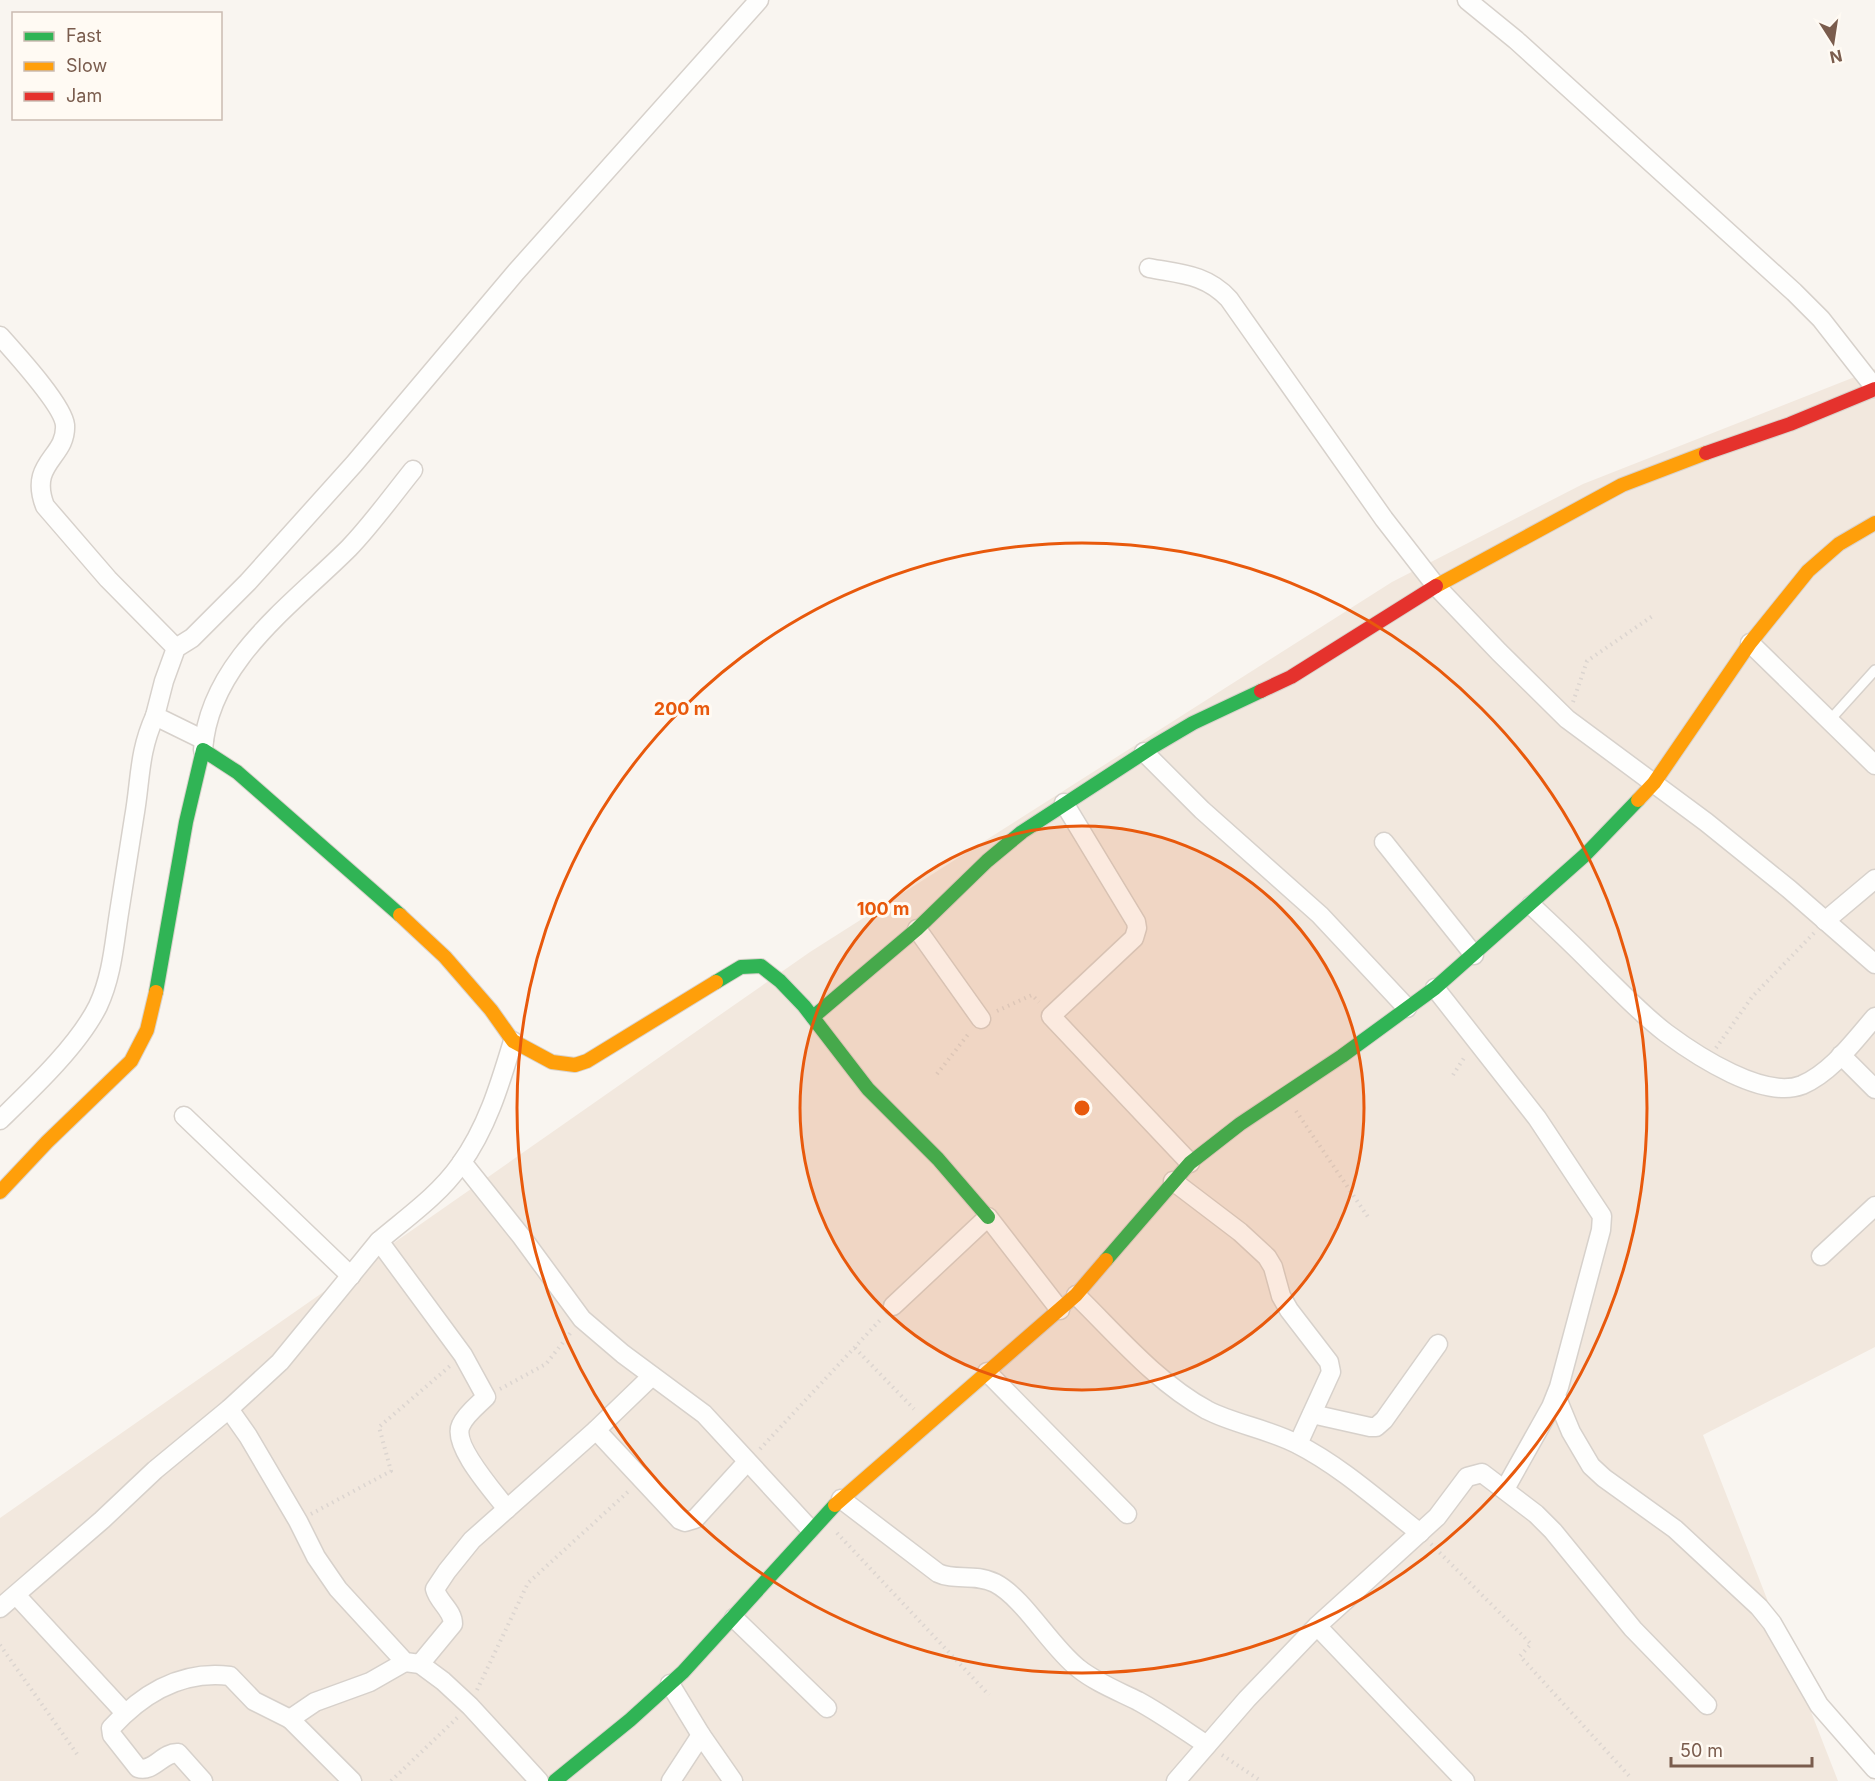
<svg xmlns="http://www.w3.org/2000/svg" width="1875" height="1781" font-family="Inter,sans-serif">
  <rect width="100%" height="100%" fill="#f9f5f0"/>
  <polygon fill="#f2e8de" points="1875,369 1875,1347 1703,1435 1838,1781 0,1781 0,1518 810,952 1392,582 1583,484"/>
  <g fill="none" stroke-linecap="round" stroke-linejoin="round">
    <g stroke="#d7d1cb" stroke-width="12">
      <polyline id="lane" points="1829,721 1875,670"/>
    </g>
    <g stroke="#d7d1cb" stroke-width="21">
      <g id="street">
        <polyline points="1467,0 1516,40 1794,292 1821,319 1875,388"/>
        <path d="M1149,268C1180,274 1206,274 1229,299L1384,519L1436,586L1499,652L1567,719L1706,822L1789,889L1875,964"/>
        <path d="M0,336C15,353 63,405 65,425C67,458 28,462 45,506L108,579L176,648"/>
        <polyline points="1750,643 1875,765"/>
        <polyline points="204,740 155,716 164,681 176,648 192,638 248,582 354,464 516,272 759,0"/>
        <path d="M203,750C209,662 292,605 349,548C372,524 392,496 413,470"/>
        <polyline points="1144,752 1202,810 1320,915 1407,1008"/>
        <polyline points="1064,803 1136,922 1137,928 1134,938 1051,1016 1190,1163"/>
        <polyline points="1384,842 1474,955"/>
        <path d="M1531,905C1553,926 1575,946 1596,968C1619,990 1641,1014 1666,1033C1697,1056 1764,1100 1802,1085C1832,1072 1854,1041 1875,1017"/>
        <polyline points="1825,921 1875,879"/>
        <polyline points="917,929 981,1019"/>
        <polyline points="1435,988 1537,1118 1602,1216 1601,1230 1559,1387 1551,1407 1505,1489"/>
        <polyline points="1841,1055 1875,1089"/>
        <polyline points="184,1116 351,1276"/>
        <path d="M0,1120C32,1089 78,1046 98,1006C112,976 114,945 119,913C124,881 129,850 134,818C141,779 138,754 155,716"/>
        <polyline points="462,1162 521,1236 582,1319 623,1354 704,1414 810,1529"/>
        <polyline points="1173,1181 1240,1232 1267,1257 1273,1267 1281,1296 1289,1310 1329,1362 1331,1372 1298,1444"/>
        <path d="M379,1241C406,1218 439,1195 460,1165C487,1128 500,1084 513,1041"/>
        <polyline points="1821,1256 1875,1206"/>
        <path d="M1076,1295C1117,1335 1156,1382 1207,1410C1234,1424 1268,1429 1297,1444C1342,1467 1380,1502 1420,1533"/>
        <polyline points="893,1306 988,1217 1060,1310"/>
        <polyline points="987,1372 1127,1514"/>
        <polyline points="1556,1396 1571,1432 1591,1466 1604,1478 1675,1529 1759,1607 1772,1623 1819,1705 1875,1769"/>
        <polyline points="229,1409 248,1436 298,1521 316,1557 338,1589 405,1662 420,1664 443,1681 470,1706 539,1781"/>
        <polyline points="1312,1414 1370,1427 1376,1427 1384,1420 1438,1344"/>
        <polyline points="596,1430 680,1520 685,1522 695,1519 747,1462"/>
        <path d="M841,1499L938,1573C954,1581 975,1573 995,1583C1024,1598 1050,1646 1078,1668C1095,1682 1118,1691 1138,1701C1162,1714 1184,1730 1207,1745"/>
        <polyline points="16,1595 125,1713"/>
        <path d="M0,1608L102,1520L155,1470L229,1409L280,1362L379,1241L463,1355L486,1397C478,1405 466,1414 461,1425C451,1445 495,1493 507,1509"/>
        <polyline points="734,1618 827,1708"/>
        <path d="M420,1664L453,1624C453,1610 438,1602 435,1589L447,1571L472,1540L596,1430L652,1376"/>
        <polyline points="670,1684 701,1735"/>
        <path d="M203,1781L178,1753C163,1752 153,1773 138,1768L112,1735L111,1728C142,1694 182,1670 230,1676L254,1701L290,1719"/>
        <polyline points="352,1781 290,1719 315,1702 370,1682 405,1662"/>
        <polyline points="671,1781 701,1735 733,1781"/>
        <polyline points="1176,1781 1247,1699 1317,1626"/>
        <polyline points="1465,1781 1317,1626 1437,1517 1467,1477 1482,1473 1536,1514 1553,1531 1633,1629 1707,1705"/>
      </g>
    </g>
    <g stroke="#d9d2cb" stroke-width="16">
      <g id="fast">
        <polyline points="716,982 741,967 761,966 780,981 804,1006 868,1089 938,1159 988,1217"/>
        <polyline points="156,992 186,822 203,750 237,772 400,915"/>
        <polyline points="813,1017 917,929 987,861 1022,832 1154,746 1193,723 1261,691"/>
        <polyline points="1106,1260 1190,1163 1240,1124 1342,1056 1435,988 1585,855 1638,800"/>
        <polyline points="555,1781 630,1720 683,1672 835,1505"/>
      </g>
    </g>
    <g stroke="#d9d2cb" stroke-width="16">
      <g id="slow">
        <polyline points="1436,586 1622,485 1706,453"/>
        <polyline points="1638,800 1654,783 1750,643 1808,571 1839,544 1875,523"/>
        <polyline points="400,915 445,957 491,1010 513,1041 552,1062 575,1065 587,1061 716,982"/>
        <polyline points="0,1192 47,1142 131,1061 147,1030 156,992"/>
        <polyline points="835,1505 1076,1295 1106,1260"/>
      </g>
    </g>
    <g stroke="#d9d2cb" stroke-width="16">
      <g id="jam">
        <polyline points="1706,453 1790,424 1875,389"/>
        <polyline points="1261,691 1291,677 1436,586"/>
      </g>
    </g>
    <g stroke="#dcd5d0" stroke-width="4" stroke-dasharray="1.5 4.5" stroke-linecap="butt">
      <polyline points="1573,702 1587,661 1654,615"/>
      <polyline points="997,1011 1032,995 1039,1002"/>
      <polyline points="1716,1048 1752,997 1814,933"/>
      <polyline points="937,1074 970,1032"/>
      <polyline points="1453,1075 1466,1055"/>
      <polyline points="1296,1111 1368,1217"/>
      <polyline points="855,1348 914,1409"/>
      <polyline points="500,1389 546,1364 572,1331"/>
      <polyline points="760,1449 882,1318"/>
      <polyline points="311,1514 391,1471 379,1427 450,1366"/>
      <polyline points="837,1533 989,1695"/>
      <polyline points="1431,1544 1531,1644 1520,1656 1631,1778"/>
      <polyline points="0,1645 77,1754"/>
      <polyline points="477,1690 528,1583 630,1490"/>
      <polyline points="1222,1755 1261,1781"/>
      <polyline points="391,1781 458,1717"/>
    </g>
    <use href="#lane" stroke="#fefefd" stroke-width="9"/>
    <use href="#street" stroke="#fefefd" stroke-width="18"/>
    <use href="#fast" stroke="#30b455" stroke-width="14"/>
    <use href="#slow" stroke="#ff9f0a" stroke-width="14"/>
    <use href="#jam" stroke="#e5322d" stroke-width="14"/>
  </g>
  <circle cx="1082" cy="1108" r="282" fill="#e8590c" fill-opacity=".12"/>
  <g fill="none" stroke="#e8590c" stroke-width="3">
    <circle cx="1082" cy="1108" r="282"/>
    <circle cx="1082" cy="1108" r="565"/>
  </g>
  <circle cx="1082" cy="1108" r="9" fill="#e8590c" stroke="#fffaf3" stroke-width="3"/>
  <g font-size="18" text-anchor="middle" font-weight="bold" fill="#e8590c" stroke="#fffaf3" stroke-width="6" stroke-linejoin="round" paint-order="stroke">
    <text x="682" y="715">200 m</text>
    <text x="883" y="915">100 m</text>
  </g>
  <rect x="12" y="12" width="210" height="108" fill="#fffaf3" stroke="#cabbb1" stroke-width="1.5"/>
  <rect x="24" y="32" width="30" height="9" fill="#30b455" stroke="#cabbb1" stroke-width="1.5"/>
  <text x="66" y="42" font-size="18" fill="#7a5c4d">Fast</text>
  <rect x="24" y="62" width="30" height="9" fill="#ff9f0a" stroke="#cabbb1" stroke-width="1.5"/>
  <text x="66" y="72" font-size="18" fill="#7a5c4d">Slow</text>
  <rect x="24" y="92" width="30" height="9" fill="#e5322d" stroke="#cabbb1" stroke-width="1.5"/>
  <text x="66" y="102" font-size="18" fill="#7a5c4d">Jam</text>
  <g transform="translate(1833 42) rotate(168)" stroke="#fffaf3" stroke-width="4.5" paint-order="stroke">
  <path d="M0-4.5L10 22L0 15L-10 22Z" fill="#7a5c4d"/>
  <text y="-9" font-size="16" font-weight="bold" text-anchor="middle" fill="#7a5c4d">N</text>
  </g>
  <path d="M1671 1757v9h141v-9" fill="none" stroke="#7a5c4d" stroke-width="3"/>
  <text x="1680" y="1757" font-size="18" fill="#7a5c4d" stroke="#fffaf3" stroke-width="4.5" paint-order="stroke">50 m</text>
</svg>
